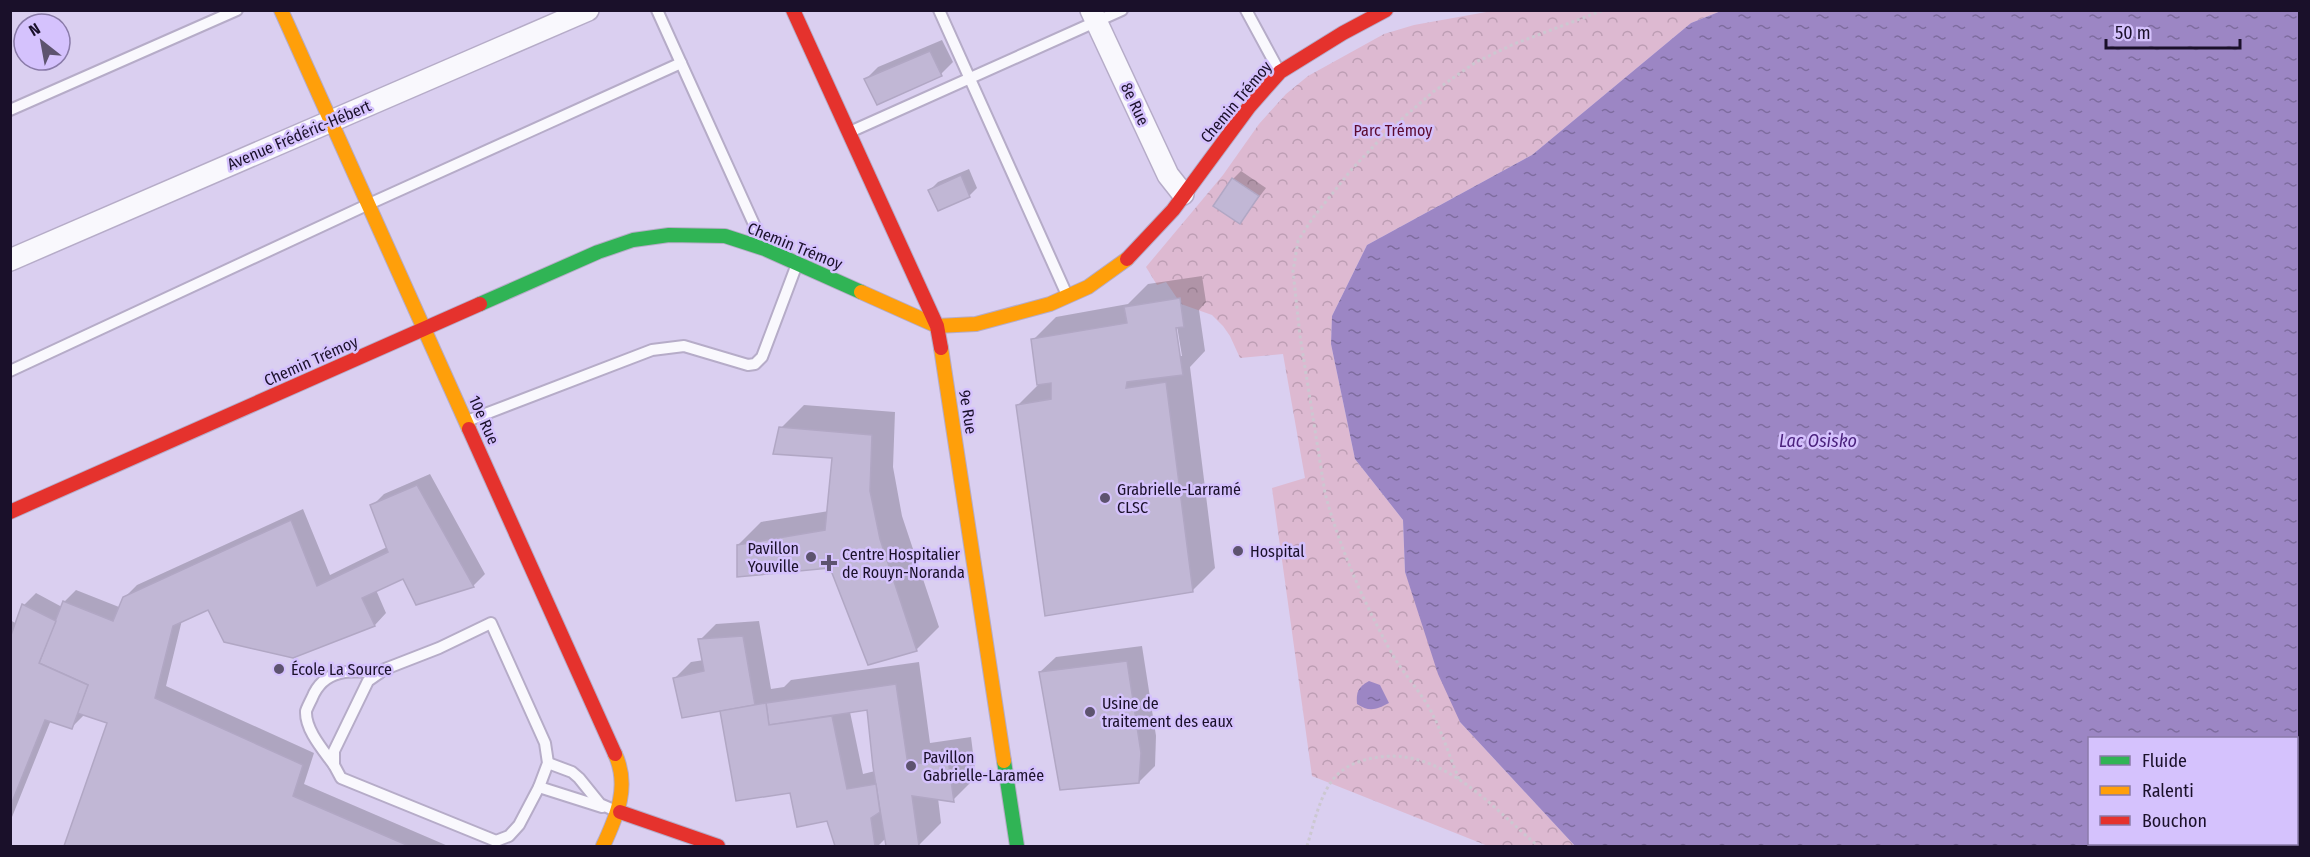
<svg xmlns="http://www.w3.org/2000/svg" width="2310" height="857" font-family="'Fira Sans Condensed',sans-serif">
  <defs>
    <pattern id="park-crowns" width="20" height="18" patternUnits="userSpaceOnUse" patternTransform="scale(1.5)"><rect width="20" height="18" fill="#ddb9d1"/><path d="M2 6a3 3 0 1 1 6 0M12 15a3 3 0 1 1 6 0" fill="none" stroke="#bd9eb4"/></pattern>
    <pattern id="water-ripples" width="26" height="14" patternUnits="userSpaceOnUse" patternTransform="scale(1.5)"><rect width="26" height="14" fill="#9c86c4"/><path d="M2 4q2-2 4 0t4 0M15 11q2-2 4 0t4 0" fill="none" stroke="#7e6c9f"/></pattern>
  </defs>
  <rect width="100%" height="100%" fill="#dacff0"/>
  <polygon fill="url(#park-crowns)" points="1492,11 1721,11 1691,23 1532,155 1367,245 1332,316 1331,344 1355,459 1403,520 1405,572 1460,722 1575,846 1488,846 1312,776 1272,488 1305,478 1283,354 1240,358 1230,336 1223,326 1212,315 1181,304 1166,282 1157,285 1146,267 1223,175 1259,124 1286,94 1308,76 1384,34 1414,25"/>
  <g fill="url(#water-ripples)" fill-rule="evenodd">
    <path d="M1721,11H2299V846H1575L1460,722L1438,674L1405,572L1403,520L1355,459L1331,344L1332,316L1367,245L1532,155L1691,23ZM2090,738H2296V844H2090Z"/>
    <path d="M1369,681L1380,685L1389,703C1376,710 1369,712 1357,704C1356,692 1358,687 1369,681Z"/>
  </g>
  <g fill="#0003" fill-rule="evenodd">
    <polygon points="942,40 953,62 941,74 866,79 878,67"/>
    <polygon points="969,169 977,188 969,196 930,190 938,182"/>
    <polygon points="1241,171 1266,188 1240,222 1233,179"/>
    <path d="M1202,276L1206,302L1199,310L1205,351L1190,367L1215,568L1192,591L1018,405L1039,384L1033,340L1056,317L1128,304L1148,284ZM1176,320L1182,356H1179L1173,321Z"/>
    <polygon points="804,405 895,412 893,467 902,516 939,627 916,650 831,567 738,545 761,522 829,511 834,457 781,428"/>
    <polygon points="430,474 485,574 473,586 404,577 376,590 386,613 375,625 293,656 208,609 182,620 166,686 314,753 304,784 448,846 66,846 109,722 84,715 72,727 51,720 10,822 10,620 17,624 24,605 36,593 62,607 64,602 76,590 119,607 124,598 137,585 303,509 330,575 387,547 372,506 384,494"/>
    <path d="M759,621L771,689L784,687L791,680L919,662L930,743L971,737L976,777L953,800L938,798L941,823L918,846H888L886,838L878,846H836L828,820L791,791L722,709L675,678L691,662L704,660L700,640L716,624ZM868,709L875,771L863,774L850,712Z"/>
    <polygon points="1142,646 1156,736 1155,766 1139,782 1040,672 1056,657"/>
  </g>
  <g fill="#c1b7d5" stroke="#b1a7c4" stroke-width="1.5">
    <polygon points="930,51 942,76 877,105 864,79"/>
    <polygon points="961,175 970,197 938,211 928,190"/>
    <polygon points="1232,178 1259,196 1240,224 1213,206"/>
    <polygon points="1180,298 1184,327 1176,328 1183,375 1127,382 1126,388 1166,382 1193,592 1045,616 1016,405 1051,399 1051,383 1037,385 1031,339 1127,323 1124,307"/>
    <polygon points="779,427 872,435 870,491 880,539 917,651 868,665 830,568 737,577 737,545 825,530 832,458 773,454"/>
    <polygon points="417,485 474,587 416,605 403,579 362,598 375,626 293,658 224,642 208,610 173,626 155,698 303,765 293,796 409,846 64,846 107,723 77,713 88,685 39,663 63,601 113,621 123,597 291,520 317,586 388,552 370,505"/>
    <polygon points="22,604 56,621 39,663 88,685 72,729 45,720 10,807 10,638"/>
    <polygon points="743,636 755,705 682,718 673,678 704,671 698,639"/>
    <polygon points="1127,661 1141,753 1139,783 1060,790 1039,672"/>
    <polygon points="896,684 908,765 948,759 954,802 912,796 919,846 886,846 873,767 867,710 769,725 766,703"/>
    <polygon points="766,703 769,725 832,716 847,789 876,784 880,812 871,818 875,846 835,846 827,821 797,827 790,793 736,801 720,711"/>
  </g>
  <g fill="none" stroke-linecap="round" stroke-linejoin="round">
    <g stroke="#b6acc8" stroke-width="14">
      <g id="lane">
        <polyline points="657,10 762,242"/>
        <polyline points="939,10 1067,295"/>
        <polyline points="1246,10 1279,71"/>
        <polyline points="10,110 237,10"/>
        <polyline points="852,131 1122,10"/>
        <polyline points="10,371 369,204 681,63"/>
        <polyline points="467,421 652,350 684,346 748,365 755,364 762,357 797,264"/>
        <polygon points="491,623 545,743 548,763 539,787 519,825 509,836 496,841 341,778 334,765 334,751 368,681 385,669 439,648"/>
        <polyline points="548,763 572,772 579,778 600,804 616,811"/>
        <path d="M334,765C324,751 305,730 306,711C307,708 310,702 312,698C324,668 351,670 379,673"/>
        <polyline points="539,787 602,807"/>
      </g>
    </g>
    <g stroke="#b6acc8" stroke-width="24">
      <g id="street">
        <polyline points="1091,10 1168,175 1183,194"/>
        <polyline points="10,260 588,10"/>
      </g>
    </g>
    <g stroke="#b6acc8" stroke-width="16">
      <g id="fast">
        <polyline points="480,304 598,252 633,240 669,235 725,236 765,249 861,292"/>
        <polyline points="1004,761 1017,846"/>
      </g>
    </g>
    <g stroke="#b6acc8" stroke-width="16">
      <g id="slow">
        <polyline points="281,10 469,429"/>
        <polyline points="861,292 937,326 976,324 1050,304 1088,287 1127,259"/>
        <polyline points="941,348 1004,761"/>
        <path d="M603,846C617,816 630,786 615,754"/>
      </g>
    </g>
    <g stroke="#b6acc8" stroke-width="16">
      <g id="jam">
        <polyline points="793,10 937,326 941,348"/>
        <polyline points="1127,259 1173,210 1249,107 1280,72 1343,33 1386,10"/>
        <polyline points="469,429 615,754"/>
        <polyline points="10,512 480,304"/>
        <polyline points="620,812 718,846"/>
      </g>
    </g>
    <g stroke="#ccc8d1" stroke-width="3" stroke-dasharray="3 3" stroke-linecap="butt">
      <path d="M1459,779C1450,758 1443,735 1433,715C1421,691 1402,673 1390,650C1363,601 1339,546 1325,493L1300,336L1293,271L1298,241L1312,219L1352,169L1389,130L1433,92L1476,62L1514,44L1604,10"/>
      <path d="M1307,846C1314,824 1320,792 1337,775C1348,764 1364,759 1379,757C1443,748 1494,809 1538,846"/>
    </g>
    <use href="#lane" stroke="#f9f8fd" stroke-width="10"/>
    <use href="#street" stroke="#f9f8fd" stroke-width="21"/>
    <use href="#fast" stroke="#30b455" stroke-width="14"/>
    <use href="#slow" stroke="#ff9f0a" stroke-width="14"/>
    <use href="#jam" stroke="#e5322d" stroke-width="14"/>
  </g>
  <g fill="#5d536f" stroke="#d5c2fd" stroke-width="2">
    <circle cx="1105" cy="498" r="6"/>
    <circle cx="1238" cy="551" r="6"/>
    <circle cx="811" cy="557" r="6"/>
    <path d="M826 554h6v6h6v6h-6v6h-6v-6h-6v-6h6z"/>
    <circle cx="279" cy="669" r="6"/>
    <circle cx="1090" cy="712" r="6"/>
    <circle cx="911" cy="766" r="6"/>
  </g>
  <g text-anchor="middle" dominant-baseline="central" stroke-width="5" stroke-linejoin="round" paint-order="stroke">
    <g font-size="16" fill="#1a102a" stroke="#d5c2fd">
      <text transform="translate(1236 102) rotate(-50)">Chemin Trémoy</text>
      <text transform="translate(1135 104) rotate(65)">8e Rue</text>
      <text transform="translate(299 135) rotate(-23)">Avenue Frédéric-Hébert</text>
      <text transform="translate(795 246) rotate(22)">Chemin Trémoy</text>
      <text transform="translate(311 361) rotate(-24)">Chemin Trémoy</text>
      <text transform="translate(968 412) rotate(81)">9e Rue</text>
      <text transform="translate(484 420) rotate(66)">10e Rue</text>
    </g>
    <g font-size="16" fill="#5b092f" stroke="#d5c2fd">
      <text x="1393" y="130">Parc Trémoy</text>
    </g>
    <g font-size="16" fill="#1a102a" stroke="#d5c2fd" text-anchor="start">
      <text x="1117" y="489">Grabrielle-Larramé<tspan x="1117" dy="18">CLSC</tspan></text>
      <text x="799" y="548" text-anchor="end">Pavillon<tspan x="799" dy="18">Youville</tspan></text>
      <text x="1250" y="551">Hospital</text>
      <text x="842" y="554">Centre Hospitalier<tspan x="842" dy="18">de Rouyn-Noranda</tspan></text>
      <text x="291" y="669">École La Source</text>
      <text x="1102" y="703">Usine de<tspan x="1102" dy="18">traitement des eaux</tspan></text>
      <text x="923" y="757">Pavillon<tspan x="923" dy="18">Gabrielle-Laramée</tspan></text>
    </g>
    <g font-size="18" font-style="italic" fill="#4b227d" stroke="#d5c2fd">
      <text x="1818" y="441">Lac Osisko</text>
    </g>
  </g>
  <rect width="2310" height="857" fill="none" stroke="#1a102a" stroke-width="24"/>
  <rect x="2088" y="737" width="210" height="108" fill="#d5c2fd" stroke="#8a7ba9" stroke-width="1.5"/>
  <rect x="2100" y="756" width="30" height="9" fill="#30b455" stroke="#8a7ba9" stroke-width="1.5"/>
  <text x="2142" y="767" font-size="18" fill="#1a102a">Fluide</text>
  <rect x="2100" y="786" width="30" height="9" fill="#ff9f0a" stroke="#8a7ba9" stroke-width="1.5"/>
  <text x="2142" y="797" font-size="18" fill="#1a102a">Ralenti</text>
  <rect x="2100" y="816" width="30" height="9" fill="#e5322d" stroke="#8a7ba9" stroke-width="1.5"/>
  <text x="2142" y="827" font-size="18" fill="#1a102a">Bouchon</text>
  <g transform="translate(42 42) rotate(329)"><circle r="28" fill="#d5c2fd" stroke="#8a7ba9" stroke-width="1.5"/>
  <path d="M0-4.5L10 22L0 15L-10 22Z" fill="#5d536f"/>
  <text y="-9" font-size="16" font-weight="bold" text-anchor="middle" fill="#1a102a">N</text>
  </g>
  <path d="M2106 39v9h134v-9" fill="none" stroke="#1a102a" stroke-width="3"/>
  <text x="2115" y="39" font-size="18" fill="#1a102a" stroke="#d5c2fd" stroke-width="4.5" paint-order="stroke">50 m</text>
</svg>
